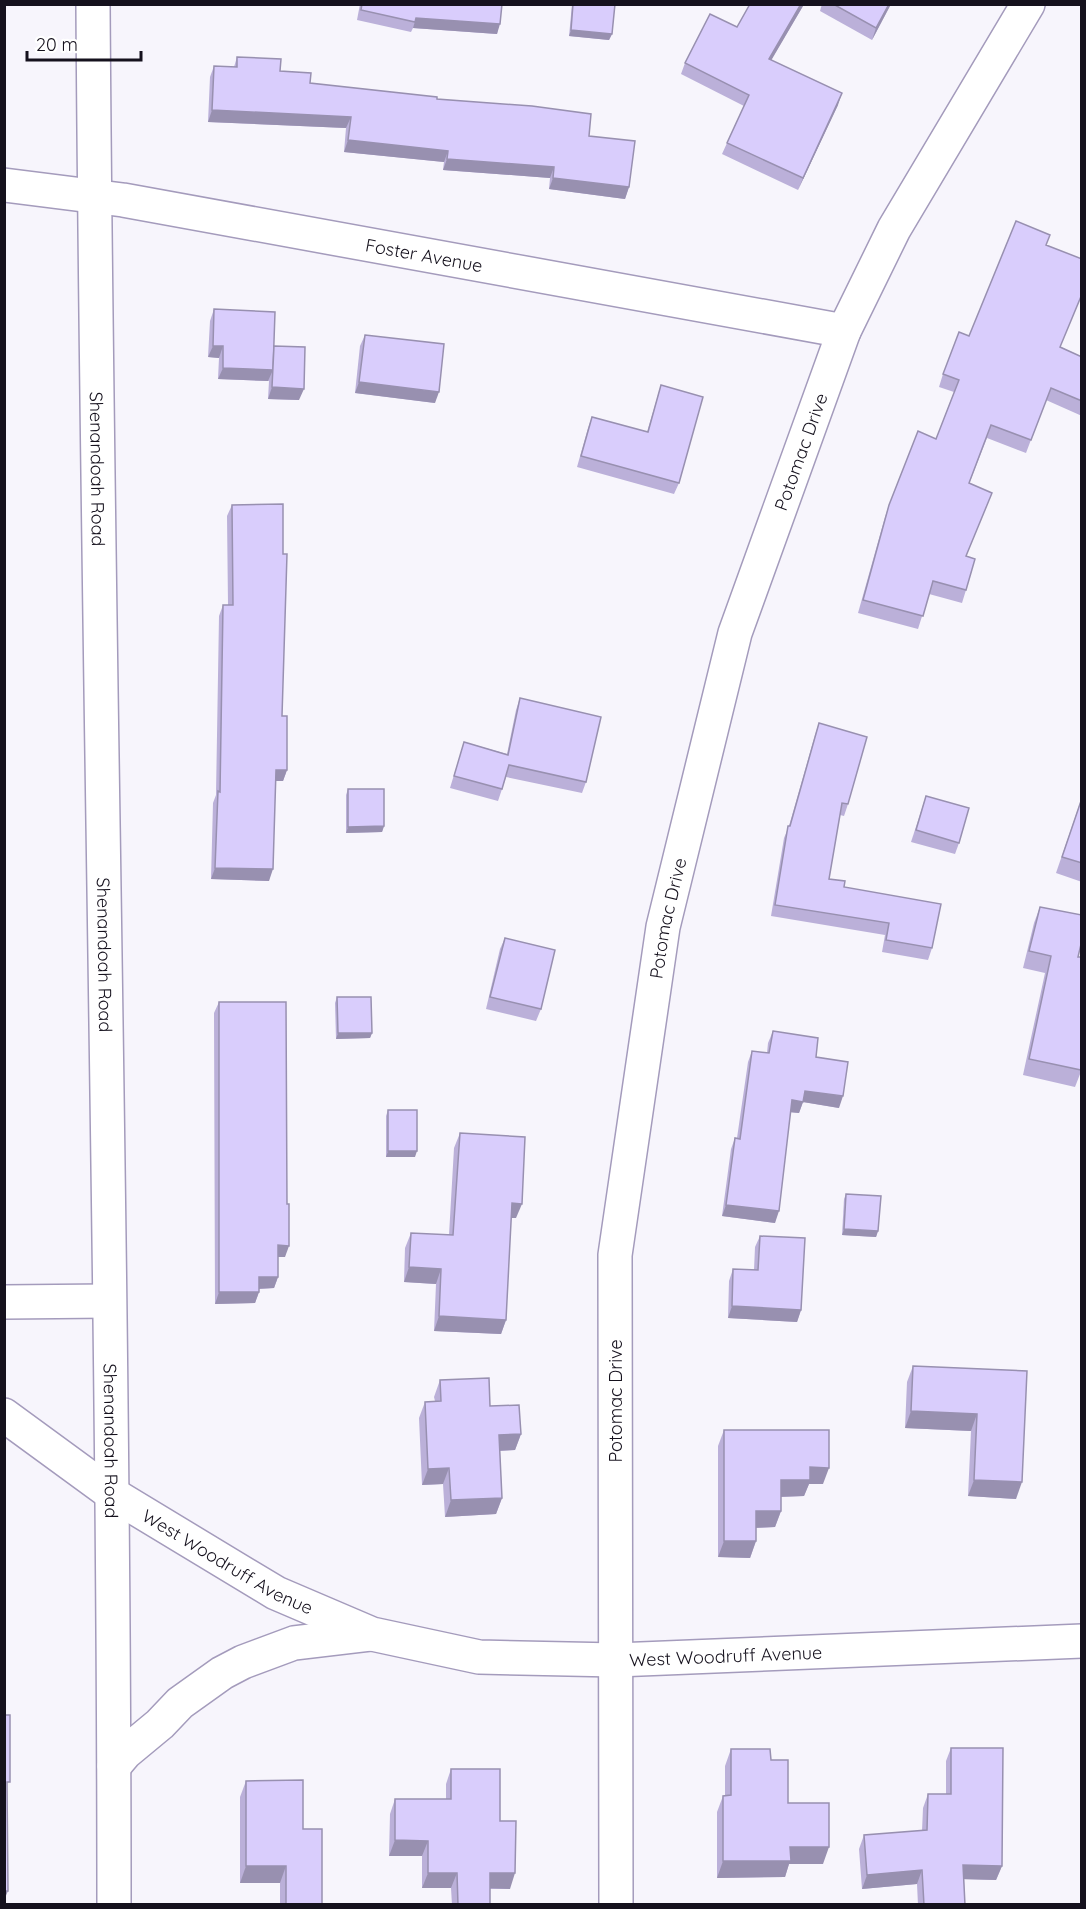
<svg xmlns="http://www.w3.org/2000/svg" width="1086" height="1909" font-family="Quicksand,sans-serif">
  <rect width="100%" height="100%" fill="#f7f5fc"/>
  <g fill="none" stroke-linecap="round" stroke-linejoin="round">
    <g stroke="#a49bbc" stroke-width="36">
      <g id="minor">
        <path id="s1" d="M93,4C97,638 114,1271 114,1904"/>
        <path id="s2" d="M4,185L123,200L844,331"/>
        <polyline points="4,1302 109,1301"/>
        <path id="s3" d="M4,1415L112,1494L276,1593L372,1634L479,1657L616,1660L1082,1641"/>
        <polyline points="114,1766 125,1753 160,1724 180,1703 222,1673 243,1662 294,1643 370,1634"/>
        <path id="s4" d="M616,1904L615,1255L663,927L735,633L844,331L894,229L1028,4"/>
      </g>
    </g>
    <use href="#minor" stroke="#fff" stroke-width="33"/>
  </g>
  <g fill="#bbb0d9">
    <polygon points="360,4 502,4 497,34 413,28 411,32 357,20"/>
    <polygon points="572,4 615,4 612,34 609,40 569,36"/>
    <polygon points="822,4 891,4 872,40 820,11"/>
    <polygon points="803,6 771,60 838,105 798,190 722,154 727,143 744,106 681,74 685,63 737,27"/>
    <polygon points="237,57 280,71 310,83 437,99 589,136 629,187 625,199 549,189 550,178 443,170 444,162 344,152 346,128 208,122 210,77 214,66 234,67"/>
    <polygon points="1047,245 1061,347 1082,357 1082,416 1046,400 1026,453 987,438 969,484 987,505 966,556 966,590 962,603 929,594 918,629 858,613 885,517 889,505 936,439 954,392 939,387 943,374 969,336"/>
    <polygon points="214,309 274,346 299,400 268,399 269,381 218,379 219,358 208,357 210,321"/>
    <polygon points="365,335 435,403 355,393 360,346"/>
    <polygon points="661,385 679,483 674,494 577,467 588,428 592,417 647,432"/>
    <polygon points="232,505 282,716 287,770 283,781 276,781 269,881 211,879 213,803 216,795 219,616 223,605 228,605 227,516"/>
    <polygon points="520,698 586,782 582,793 506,777 498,801 450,788 464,742 507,754 516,710"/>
    <polygon points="819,723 848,804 844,816 840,815 829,879 844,887 932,948 928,960 882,952 885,935 771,916 784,838 789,826 815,735"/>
    <polygon points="348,789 384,826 382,832 346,833 346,795"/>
    <polygon points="926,796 959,843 955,854 911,842"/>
    <polygon points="1082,797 1082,882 1056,873"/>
    <polygon points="1040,907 1078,957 1082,1069 1075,1087 1023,1075 1045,973 1023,968 1034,923"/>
    <polygon points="505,938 541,1009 536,1021 486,1009 500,949"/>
    <polygon points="337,997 372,1033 370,1038 336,1039 335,1003"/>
    <polygon points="219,1002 285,1257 278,1257 278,1277 274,1288 259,1289 259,1292 255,1303 215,1304 214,1013"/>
    <polygon points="773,1031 816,1057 839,1108 803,1102 799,1113 790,1112 775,1223 722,1216 731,1149 735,1138 737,1138 748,1062 752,1051 767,1053 768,1043"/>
    <polygon points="388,1110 415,1157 386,1157 386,1116"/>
    <polygon points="460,1133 516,1218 511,1218 506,1320 501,1334 434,1331 436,1284 404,1282 405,1248 411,1233 449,1235 454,1148"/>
    <polygon points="846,1194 878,1231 876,1237 842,1235 844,1199"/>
    <polygon points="760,1236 801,1310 797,1322 728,1318 729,1281 733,1269 754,1270 755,1247"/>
    <polygon points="913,1366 1027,1371 1016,1499 968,1496 971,1431 905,1428 907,1382"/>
    <polygon points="440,1380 490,1406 521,1434 515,1450 500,1451 502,1498 496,1514 445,1517 443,1484 422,1485 419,1418 425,1402 435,1401 434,1397"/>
    <polygon points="724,1430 823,1484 809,1484 804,1496 781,1497 781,1511 775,1527 756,1528 756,1541 750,1558 718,1557 718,1446"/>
    <polygon points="951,1748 1002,1866 996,1880 964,1879 965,1905 918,1905 917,1884 862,1889 859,1849 864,1835 922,1831 923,1808 928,1794 946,1794 946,1761"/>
    <polygon points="731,1749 771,1760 788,1803 823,1864 789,1864 785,1877 717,1878 717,1812 723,1796 725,1796 725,1766"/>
    <polygon points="451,1769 500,1821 510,1889 490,1889 490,1905 452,1905 451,1888 422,1888 422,1856 389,1856 390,1814 395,1799 446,1799 446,1784"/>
    <polygon points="246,1781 303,1829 322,1905 280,1905 280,1883 240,1883 240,1797"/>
  </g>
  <g fill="#9890b0">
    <polygon points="801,4 803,4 803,6 765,71 769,59"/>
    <polygon points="889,4 891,4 872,40 876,28"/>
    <polygon points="416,18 500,24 497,34 413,28"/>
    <polygon points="571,30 612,34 609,40 569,36"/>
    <polygon points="842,93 838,105 798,190 803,178"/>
    <polygon points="212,110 351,117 346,128 208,122"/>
    <polygon points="348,140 448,151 444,162 344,152"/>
    <polygon points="447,159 554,167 550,178 443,170"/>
    <polygon points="553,178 629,187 625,199 549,189"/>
    <polygon points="213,346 223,346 219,358 208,357"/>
    <polygon points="223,368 273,370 268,381 218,379"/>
    <polygon points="359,382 439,392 435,403 355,393"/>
    <polygon points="272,387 304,389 299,400 268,399"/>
    <polygon points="276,770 287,770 283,781 272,781"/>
    <polygon points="384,826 382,832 346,833 348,827"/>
    <polygon points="215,868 273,869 269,881 211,879"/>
    <polygon points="338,1033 372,1033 370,1038 336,1039"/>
    <polygon points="805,1091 843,1096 839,1108 803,1102 799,1113 788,1112 792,1100"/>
    <polygon points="388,1151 417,1151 415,1157 386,1157"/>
    <polygon points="512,1203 522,1204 516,1218 507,1218"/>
    <polygon points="726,1205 779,1211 775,1223 722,1216"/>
    <polygon points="844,1229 878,1231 876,1237 842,1235"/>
    <polygon points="278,1245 289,1246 285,1257 274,1257"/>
    <polygon points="409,1267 441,1269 436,1284 404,1282"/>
    <polygon points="259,1277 278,1277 274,1288 255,1289"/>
    <polygon points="219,1292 259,1292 255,1303 215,1304"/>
    <polygon points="732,1306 801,1310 797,1322 728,1318"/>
    <polygon points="439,1316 506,1320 501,1334 434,1331"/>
    <polygon points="911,1411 977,1414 971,1431 905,1428"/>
    <polygon points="521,1434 515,1450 493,1451 499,1435"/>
    <polygon points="810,1467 829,1468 823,1484 809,1484 804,1496 775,1497 781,1480"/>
    <polygon points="449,1468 443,1484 422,1485 428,1469"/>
    <polygon points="974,1480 1022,1482 1016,1499 968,1496"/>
    <polygon points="502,1498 496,1514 445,1517 451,1500"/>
    <polygon points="756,1511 781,1511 775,1527 750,1528"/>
    <polygon points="724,1541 756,1541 750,1558 718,1557"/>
    <polygon points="395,1840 428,1841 422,1856 389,1856"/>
    <polygon points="790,1847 829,1847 823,1864 789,1864 785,1877 717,1878 723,1861"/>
    <polygon points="963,1865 1002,1866 996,1880 958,1879"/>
    <polygon points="246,1866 286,1866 280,1883 240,1883"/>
    <polygon points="922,1870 917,1884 862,1889 867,1875"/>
    <polygon points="428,1873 457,1873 451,1888 422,1888"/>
    <polygon points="490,1873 515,1873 510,1889 484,1888"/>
    <polygon points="4,1891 8,1891 4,1900"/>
  </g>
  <g fill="#d9cdfc" stroke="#9890b0" stroke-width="1.5">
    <polygon points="362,4 502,4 500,24 416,18 415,22 361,10"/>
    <polygon points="573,4 615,4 612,34 571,30"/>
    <polygon points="750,4 801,4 769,59 842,93 803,178 727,143 749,95 685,63 710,14 737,27"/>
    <polygon points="833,4 889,4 876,28"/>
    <polygon points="237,57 281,59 280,71 311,73 310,83 437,97 437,99 532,106 591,114 589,136 635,141 629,187 553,178 554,167 447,159 448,151 348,140 351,117 212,110 214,66 237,67"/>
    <polygon points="1016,221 1050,235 1046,245 1082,259 1082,294 1060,347 1082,357 1082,401 1051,388 1031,440 991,425 969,483 992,493 966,556 975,559 966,590 933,581 923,616 863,600 889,505 918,431 936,439 959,380 943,374 959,332 969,336"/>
    <polygon points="214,309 275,312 273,370 223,368 223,346 213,346"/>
    <polygon points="365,335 444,344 439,392 359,382"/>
    <polygon points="274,346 305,347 304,389 272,387"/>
    <polygon points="661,385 703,397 679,483 581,456 592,417 648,432"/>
    <polygon points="283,504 283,554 287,554 282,716 287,716 287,770 276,770 273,869 215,868 218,791 220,792 223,605 233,605 232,505"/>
    <polygon points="520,698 601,717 586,782 509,765 502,789 454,776 464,742 508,755"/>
    <polygon points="819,723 867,737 848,804 842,803 829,879 845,881 844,887 941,904 932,948 886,940 889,923 775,905 788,826 790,826"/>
    <polygon points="348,789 384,789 384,826 348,827"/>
    <polygon points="926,796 969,808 959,843 916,830"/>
    <polygon points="1082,798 1082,863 1062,857"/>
    <polygon points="1040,907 1082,915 1082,940 1078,957 1082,957 1081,1070 1029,1059 1051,956 1029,951"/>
    <polygon points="505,938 555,950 541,1009 490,997"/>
    <polygon points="337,997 371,997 372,1033 338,1033"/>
    <polygon points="219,1002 286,1002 287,1204 289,1204 289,1246 278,1245 278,1277 259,1277 259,1292 219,1292"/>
    <polygon points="773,1031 818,1038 816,1057 848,1062 843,1096 805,1091 803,1102 792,1100 779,1211 726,1205 735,1138 740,1139 752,1051 769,1053"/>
    <rect x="388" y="1110" width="29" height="41"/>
    <polygon points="460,1133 525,1137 522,1204 512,1203 506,1320 439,1316 441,1269 409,1267 411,1233 453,1235"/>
    <polygon points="846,1194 881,1196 878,1231 844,1229"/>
    <polygon points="760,1236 805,1238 801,1310 732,1306 733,1269 758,1270"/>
    <polygon points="913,1366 1027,1371 1022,1482 974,1480 977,1414 911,1411"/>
    <polygon points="489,1378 490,1406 519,1405 521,1434 499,1435 502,1498 451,1500 449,1468 428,1469 425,1402 441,1401 440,1380"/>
    <polygon points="724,1430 829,1430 829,1468 810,1467 810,1480 781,1480 781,1511 756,1511 756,1541 724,1541"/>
    <polygon points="4,1715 10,1715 10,1782 7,1782 8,1891 4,1891"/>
    <polygon points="951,1748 1003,1748 1002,1866 963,1865 965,1905 924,1905 922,1870 867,1875 864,1835 927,1830 928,1794 951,1794"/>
    <polygon points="731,1749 770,1749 771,1760 788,1760 788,1803 829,1803 829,1847 790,1847 791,1861 723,1861 723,1796 731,1795"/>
    <polygon points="451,1769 500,1769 500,1821 516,1821 515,1873 490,1873 490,1905 458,1905 457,1873 428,1873 428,1841 395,1840 395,1799 451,1799"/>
    <polygon points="303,1780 303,1829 322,1829 322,1905 286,1905 286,1866 246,1866 246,1781"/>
  </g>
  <g text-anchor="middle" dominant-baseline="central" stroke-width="6" stroke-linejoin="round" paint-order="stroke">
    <g font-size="18" fill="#15111d" stroke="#fff">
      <text stroke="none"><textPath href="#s2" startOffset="426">Foster Avenue</textPath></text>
      <text stroke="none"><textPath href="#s4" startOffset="1476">Potomac Drive</textPath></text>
      <text stroke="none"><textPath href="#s1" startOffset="465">Shenandoah Road</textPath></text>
      <text stroke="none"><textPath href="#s4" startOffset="990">Potomac Drive</textPath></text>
      <text stroke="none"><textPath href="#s1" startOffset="951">Shenandoah Road</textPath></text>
      <text transform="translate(615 1401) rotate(-90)">Potomac Drive</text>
      <text stroke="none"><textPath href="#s1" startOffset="1437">Shenandoah Road</textPath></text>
      <text stroke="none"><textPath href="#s3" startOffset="268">West Woodruff Avenue</textPath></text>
      <text stroke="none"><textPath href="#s3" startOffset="786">West Woodruff Avenue</textPath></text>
    </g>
  </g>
  <rect width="1086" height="1909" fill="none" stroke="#15111d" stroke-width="12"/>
  <path d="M27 51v9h114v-9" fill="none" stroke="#15111d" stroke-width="3"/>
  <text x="36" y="51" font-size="18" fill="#15111d" stroke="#ffffff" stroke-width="4.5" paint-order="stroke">20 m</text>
</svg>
